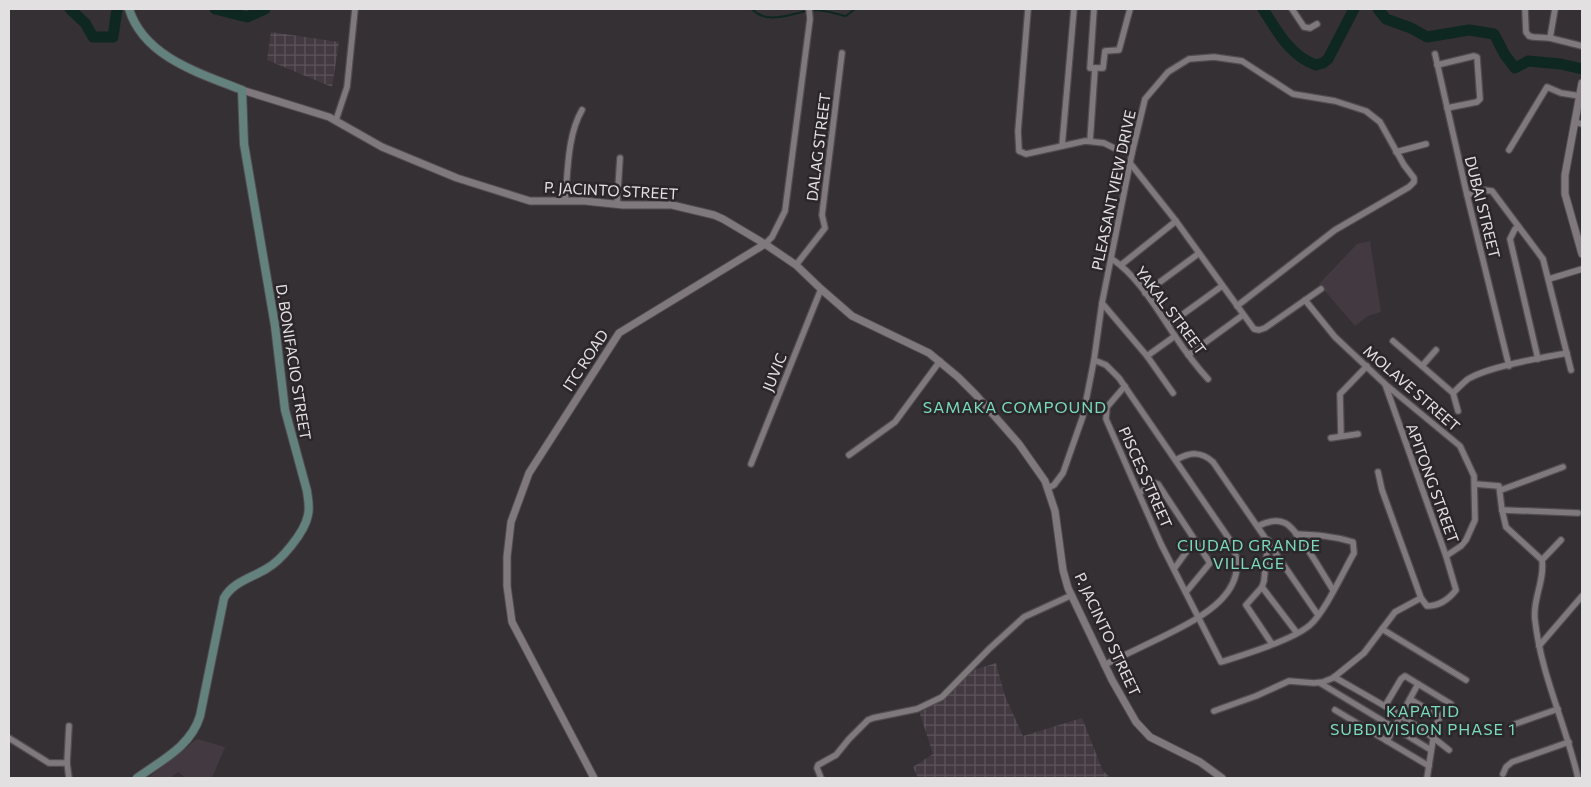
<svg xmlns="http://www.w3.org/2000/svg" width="1591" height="787" font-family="Commissioner,sans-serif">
  <defs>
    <pattern id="industrial-grid" width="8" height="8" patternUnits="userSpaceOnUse" patternTransform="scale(1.25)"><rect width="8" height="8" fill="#433941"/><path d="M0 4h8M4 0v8" fill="none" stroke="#5e555c"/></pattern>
  </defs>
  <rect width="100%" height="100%" fill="#353034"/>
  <g fill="#433941">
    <polygon points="1370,241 1381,312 1368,316 1355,326 1319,284 1357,244"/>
    <polygon points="197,739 225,747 212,778 185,778 178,772 171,778 148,778"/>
  </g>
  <g fill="url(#industrial-grid)">
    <polygon points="271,32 339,42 332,87 267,60"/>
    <polygon points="996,663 1005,696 1023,736 1082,718 1103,771 1111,778 918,778 913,767 933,754 919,711 944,700 970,671"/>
  </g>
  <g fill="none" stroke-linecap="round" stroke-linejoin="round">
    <path stroke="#0e2821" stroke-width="2" d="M752,9C769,27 794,11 815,10C825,10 836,14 846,16L855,9"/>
    <g stroke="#0e2821" stroke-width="11">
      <polyline points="70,9 85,23 93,37 113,37 117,9"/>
      <polyline points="215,9 247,17 265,9"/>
      <path d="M1263,9C1277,31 1290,56 1316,65L1323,63L1328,59L1354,9"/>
      <polyline points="1378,9 1386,19 1411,28 1427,37 1469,30 1494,34 1505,55 1515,68 1528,61 1561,64 1582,69"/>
    </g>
    <g stroke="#504c4f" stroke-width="8">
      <g id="minor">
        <polyline points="1028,9 1018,131 1019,151 1026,154 1085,141 1104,143 1116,149 1132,153"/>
        <polyline points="1292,9 1304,27 1310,28 1317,24"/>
        <polyline points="1525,9 1526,32 1529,36 1533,37 1550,38 1582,46"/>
        <polyline points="1550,38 1555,9"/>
        <polyline points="1435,54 1467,195 1509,366"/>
        <polyline points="1437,65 1474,56 1477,57 1480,99 1477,102 1447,108"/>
        <polyline points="1095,68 1103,68 1105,51 1119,50 1130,9"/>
        <polyline points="336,120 347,87 355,9"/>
        <polyline points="1575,122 1582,124"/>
        <polyline points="1090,141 1095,68 1090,68 1094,9"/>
        <polyline points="1062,146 1074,9"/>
        <polyline points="1509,150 1547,87 1561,93 1580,96"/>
        <polyline points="1396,152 1426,144"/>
        <polyline points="1130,163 1176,221 1254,329 1259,330 1265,328 1321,289"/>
        <polyline points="1467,195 1484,190 1492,191 1543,259 1571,370"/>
        <path d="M565,201C568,172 567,136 582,110"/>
        <polyline points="617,204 620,158"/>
        <polyline points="1519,227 1515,229 1510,239 1538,359"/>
        <polyline points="765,244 772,237 785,211 810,19 809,9"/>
        <path d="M1112,259C1138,276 1158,311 1175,336C1185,351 1196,366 1208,379"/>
        <polyline points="796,265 825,228 822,215 842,53"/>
        <polyline points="1121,265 1176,221"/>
        <polyline points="1549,279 1582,269"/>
        <polyline points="1145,293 1198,254"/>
        <polyline points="1305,300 1335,337 1385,384 1460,446 1474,476 1475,520 1466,540 1461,546 1446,556"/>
        <polyline points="1102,303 1147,356 1173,393"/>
        <polyline points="1168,325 1222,286"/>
        <polyline points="1393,341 1453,393 1458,411"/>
        <polyline points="1188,355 1243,315"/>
        <polyline points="1147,356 1175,336"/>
        <path d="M1094,360L1106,365L1119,378L1230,540C1257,592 1198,619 1160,638C1141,647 1123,656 1104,665"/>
        <polyline points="1422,366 1436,350"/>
        <path d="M1125,386L1107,407L1106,419L1161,544L1221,662C1243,655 1293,640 1310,625C1325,612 1343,572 1354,553L1353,542C1334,536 1316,535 1296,534"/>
        <path d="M1453,393C1458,388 1463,383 1468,379C1490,366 1541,358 1567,353"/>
        <polyline points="1341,436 1340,394 1367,366"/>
        <polyline points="1331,438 1358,434"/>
        <polyline points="849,455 895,422 940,361"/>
        <path d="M1176,460C1190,452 1201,451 1213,462L1318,615"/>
        <polyline points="751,464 821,289"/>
        <path d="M1378,472L1382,490L1421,598L1427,606C1439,606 1449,599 1456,590L1446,556L1385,384"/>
        <path d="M1475,484L1499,486L1502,510L1506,527L1542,560C1545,581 1532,600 1535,620C1541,675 1566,725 1578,778"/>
        <polyline points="1048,488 1054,485 1063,473 1083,416 1094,360 1102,303 1132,153 1145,99 1168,72 1189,59 1214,57 1242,61 1293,94 1335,101 1366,111 1380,122 1404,165 1414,178 1414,182 1409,187 1335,230 1237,306"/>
        <polyline points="1501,490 1563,467"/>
        <polyline points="1139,493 1155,483 1158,484 1210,563 1186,592"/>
        <polyline points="1502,510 1578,513"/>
        <path d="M1258,526C1266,522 1276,519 1285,523C1298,529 1324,576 1333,590"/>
        <polyline points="1268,540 1264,581 1262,587 1246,605 1272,644"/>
        <polyline points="1542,560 1561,540"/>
        <polyline points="1174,569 1195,540"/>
        <polyline points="1262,587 1297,633"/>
        <polyline points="1382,629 1466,680"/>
        <polyline points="1539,646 1582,596"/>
        <path d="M1334,677C1374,700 1414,721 1449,750"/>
        <polyline points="1320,683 1431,750"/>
        <polyline points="1410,699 1440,717"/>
        <polyline points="1385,706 1401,679 1405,676 1451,704 1440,717 1435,727 1427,778"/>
        <polyline points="1335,710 1429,766"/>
        <polyline points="1214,711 1256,696 1289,681 1314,683 1323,682 1333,678 1364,653 1395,612 1421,598"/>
        <polyline points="1515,724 1558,709"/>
        <polyline points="69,726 67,763 69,778"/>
        <polyline points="9,738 49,763 67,763"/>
        <polyline points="1387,741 1418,684"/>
        <polyline points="1503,774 1506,767 1512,762 1569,742"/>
        <polyline points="821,778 817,768 818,765 836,755 849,739 868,720 873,718 917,709 942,697 989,649 1024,617 1072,595"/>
      </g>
    </g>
    <g stroke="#504c4f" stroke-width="9">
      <g id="tertiary">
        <polyline points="1582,83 1565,175 1565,194 1582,254"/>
        <polyline points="242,90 329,117 382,147 411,159 457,178 530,201 585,201 623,205 672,205 714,215 723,219 765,244 796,265 821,289 852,316 929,353 958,377 976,395 1019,444 1045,481 1055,511 1063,570 1068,588 1112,680 1136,722 1150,737 1200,762 1222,778"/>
        <polyline points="594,778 512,622 507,586 507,557 511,522 529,473 619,333 765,244"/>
      </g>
    </g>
    <g stroke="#504c4f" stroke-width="10">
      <path id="secondary" d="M129,9C144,57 199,73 242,90L244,144L275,326L285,410L307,491C308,499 310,507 308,515C305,532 281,561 266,569C251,578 233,582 224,598L200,716C191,746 162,760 137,778"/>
    </g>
    <use href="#minor" stroke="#7f797e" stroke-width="5.5"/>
    <use href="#tertiary" stroke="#7f797e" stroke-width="7"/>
    <use href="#secondary" stroke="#63827e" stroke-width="8"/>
  </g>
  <g text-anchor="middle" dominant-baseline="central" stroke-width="5" stroke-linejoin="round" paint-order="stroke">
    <g font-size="15" fill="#e3e0e2" stroke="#2b262a">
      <text transform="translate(818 147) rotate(-83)">DALAG STREET</text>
      <text transform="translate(611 190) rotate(3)">P. JACINTO STREET</text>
      <text transform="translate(1113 190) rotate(-78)">PLEASANTVIEW DRIVE</text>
      <text transform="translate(1483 207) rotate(76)">DUBAI STREET</text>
      <text transform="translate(1171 310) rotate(53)">YAKAL STREET</text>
      <text transform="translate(585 360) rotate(-57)">ITC ROAD</text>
      <text transform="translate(294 362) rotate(81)">D. BONIFACIO STREET</text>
      <text transform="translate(774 372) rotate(-68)">JUVIC</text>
      <text transform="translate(1412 388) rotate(41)">MOLAVE STREET</text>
      <text transform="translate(1146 477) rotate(66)">PISCES STREET</text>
      <text transform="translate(1433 483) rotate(70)">APITONG STREET</text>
      <text transform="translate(1108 634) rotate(65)">P. JACINTO STREET</text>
    </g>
    <g font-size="16" letter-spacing="1" fill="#7adabe" stroke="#2b262a">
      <text x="1015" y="406">SAMAKA COMPOUND</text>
      <text x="1249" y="544">CIUDAD GRANDE<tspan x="1249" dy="18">VILLAGE</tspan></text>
      <text x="1423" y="710">KAPATID<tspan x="1423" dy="18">SUBDIVISION PHASE 1</tspan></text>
    </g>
  </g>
  <rect width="1591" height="787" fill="none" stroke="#e3e0e2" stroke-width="20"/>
</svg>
